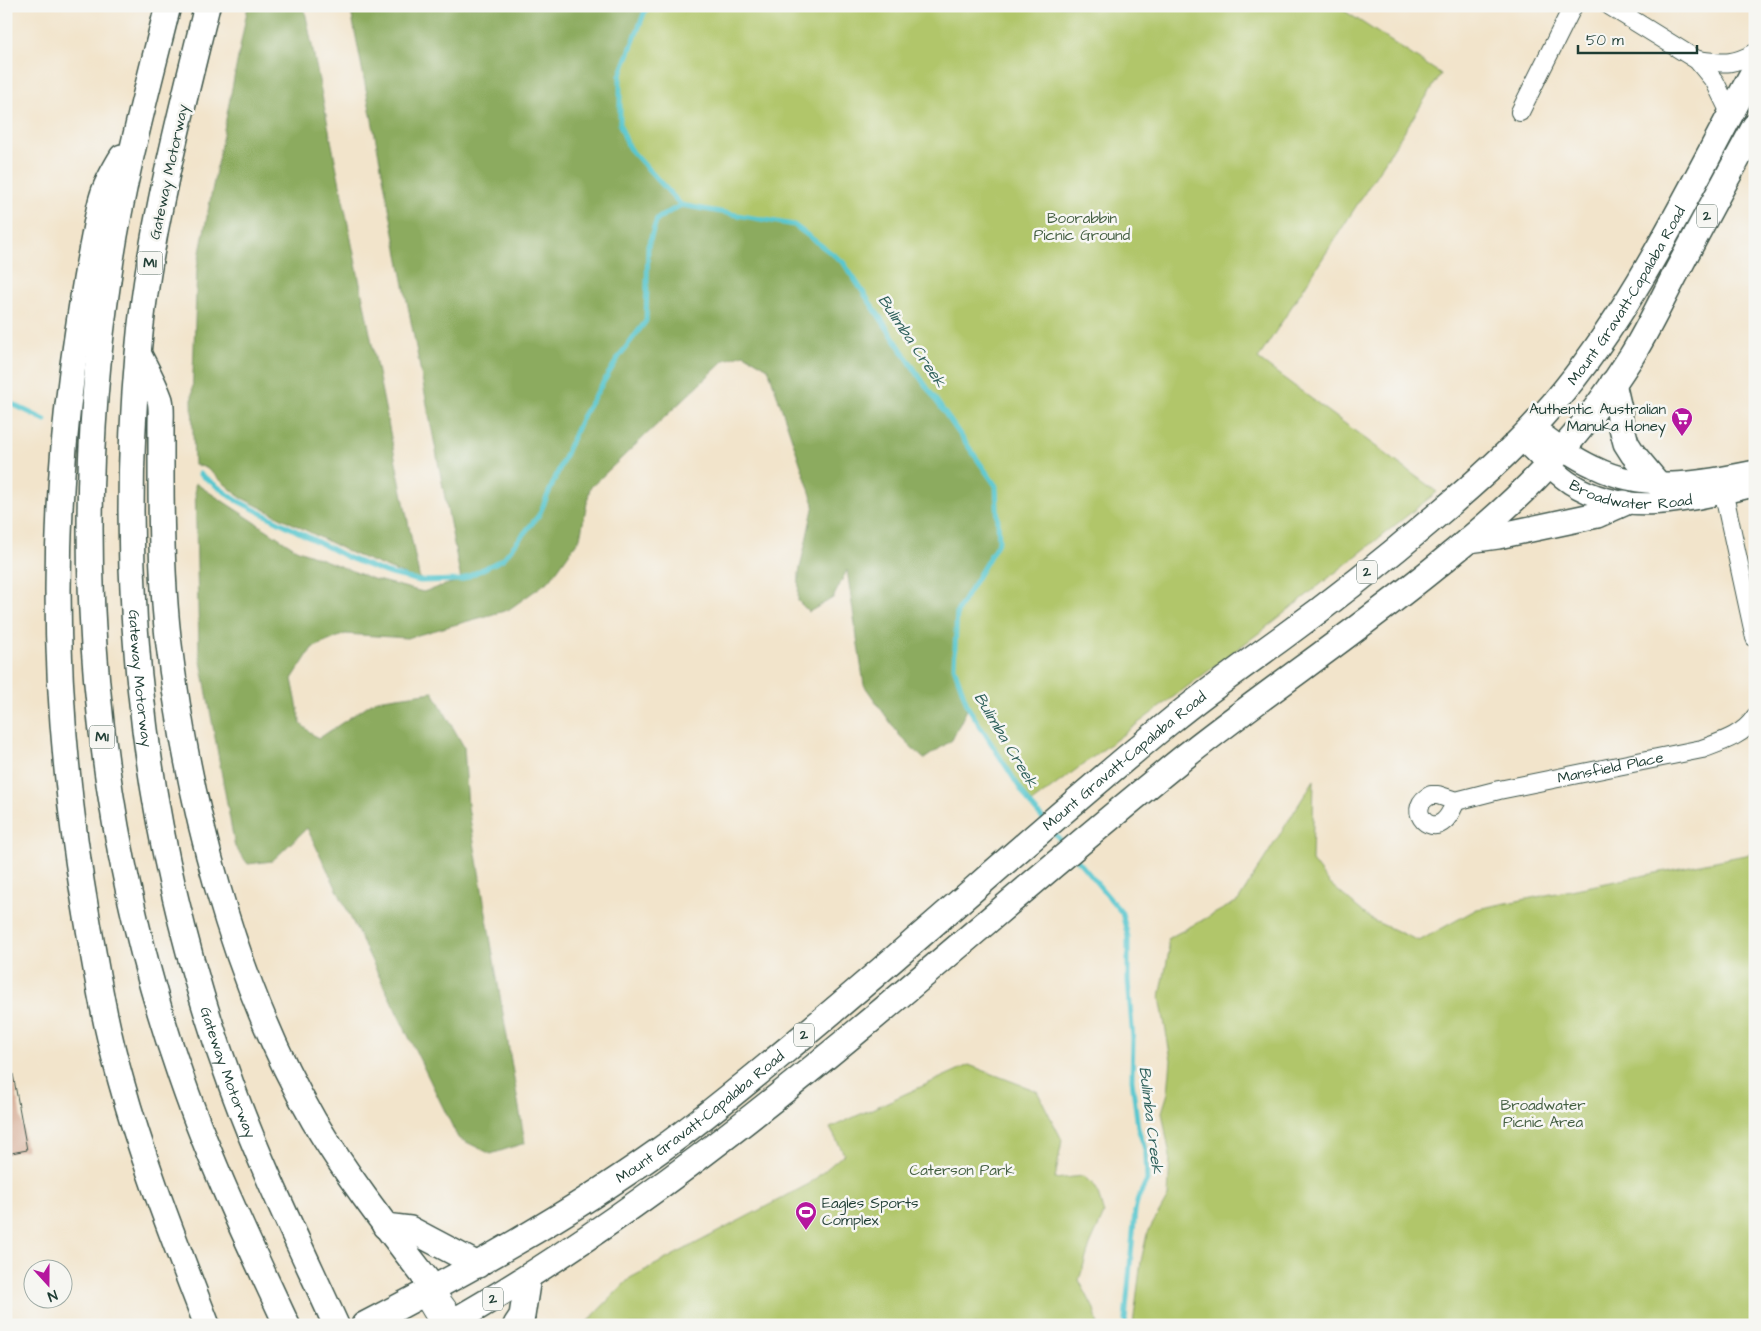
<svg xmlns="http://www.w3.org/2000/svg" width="1761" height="1331" font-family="'Architects Daughter',sans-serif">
  <rect width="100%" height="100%" fill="#f6f6f2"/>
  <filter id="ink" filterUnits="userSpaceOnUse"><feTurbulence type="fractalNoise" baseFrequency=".02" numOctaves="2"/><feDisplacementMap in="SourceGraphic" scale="10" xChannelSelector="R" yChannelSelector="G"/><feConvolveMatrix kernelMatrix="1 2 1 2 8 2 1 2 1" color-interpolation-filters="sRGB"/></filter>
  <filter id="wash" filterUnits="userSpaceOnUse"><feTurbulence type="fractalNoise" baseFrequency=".0096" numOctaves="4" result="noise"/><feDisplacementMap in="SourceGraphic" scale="20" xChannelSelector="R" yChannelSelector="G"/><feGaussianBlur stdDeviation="1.12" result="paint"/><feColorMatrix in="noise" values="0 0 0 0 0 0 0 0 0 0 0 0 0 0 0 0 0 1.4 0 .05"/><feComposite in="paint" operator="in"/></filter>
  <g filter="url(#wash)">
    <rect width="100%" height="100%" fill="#f2e4cb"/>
    <g fill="#b1c66a" stroke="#68824f">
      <polygon points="647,6 1337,6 1441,74 1258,359 1437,492 1259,633 1030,804 968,707 954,667 957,612 999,541 996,486 919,376 794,225 681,205 629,148 620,125 620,76"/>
      <polygon points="1314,780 1312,861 1329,883 1372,920 1419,941 1477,909 1755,853 1755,1325 1133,1325 1141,1261 1147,1234 1168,1197 1170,1156 1162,1112 1168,1093 1171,1060 1160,997 1169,951 1167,939 1238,901"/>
      <polygon points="969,1065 1037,1091 1062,1140 1055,1179 1083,1176 1096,1187 1104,1214 1090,1245 1079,1280 1094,1309 1098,1325 584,1325 630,1278 809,1184 844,1154 830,1128"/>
    </g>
    <g fill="#8cab5e" stroke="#567449">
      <polygon points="248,6 304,6 420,581 351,553 240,497 206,468 194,464 192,399 197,268"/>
      <polygon points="350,6 647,6 620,76 620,125 629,148 681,205 794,225 843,262 919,376 996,486 999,541 957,612 954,667 968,707 952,740 924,759 900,736 864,685 847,570 833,598 809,612 798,601 799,573 814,504 768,368 744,354 725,360 590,488 580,538 550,580 508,610 407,638 345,634 312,648 292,679 301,724 318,739 376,700 433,692 464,747 468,807 525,1143 491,1154 458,1138 307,828 272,861 248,864 235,847 199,650 195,483 296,549 373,579 423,592 461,580"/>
    </g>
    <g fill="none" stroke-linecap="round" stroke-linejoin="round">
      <g stroke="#5ac7cf" stroke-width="5">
        <polyline points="647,6 620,76 620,125 629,148 681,205 794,225 843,262 919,376 996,486 999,541 957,612 954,667 968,707 1030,804 1044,820"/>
        <polyline points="6,401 45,420"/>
        <polyline points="200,474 236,500 349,558 387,573 420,581 461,580 503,559 539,515 582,417 620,355 646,321 648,246 657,219 681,205"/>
        <polyline points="1052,830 1066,847"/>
        <polyline points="1075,857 1122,913 1128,937 1128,981 1133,1039 1132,1079 1138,1128 1146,1152 1147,1181 1138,1198 1135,1211 1125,1320 1126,1325"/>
      </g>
    </g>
    <g id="blocks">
      <polygon fill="#d1a086" points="13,1074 27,1150 6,1154 6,1075"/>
    </g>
  </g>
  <g filter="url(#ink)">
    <use href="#blocks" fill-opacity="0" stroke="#3f564b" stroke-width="1"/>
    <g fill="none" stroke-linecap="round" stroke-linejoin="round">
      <g stroke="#3f564b" stroke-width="20">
        <g id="minor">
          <polyline points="1610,6 1697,60 1715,82 1730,113"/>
          <path d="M1697,60C1724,63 1730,66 1755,53"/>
          <polyline points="1520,112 1573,6"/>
          <polyline points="1721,481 1755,638"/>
          <path d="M1431,795H1438L1456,801C1453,807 1450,816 1444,821C1428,836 1405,807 1431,795Z"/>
          <path id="s1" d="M1456,801L1499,790L1702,749C1721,742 1744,735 1755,717"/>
          <polyline points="434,1289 460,1325"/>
          <polyline points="422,1295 440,1325"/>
        </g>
      </g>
      <g stroke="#3f564b" stroke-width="24">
        <g id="major">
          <path d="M1533,427C1553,442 1572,457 1594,467C1646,493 1700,482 1755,471"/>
          <path id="s2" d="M1522,440C1537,454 1552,471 1570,483C1629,520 1692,499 1755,486"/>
        </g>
      </g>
      <g stroke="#3f564b" stroke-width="28">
        <g id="highway">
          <path d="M168,6C146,94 122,182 109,273C69,543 92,822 182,1080C211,1164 249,1244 287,1325"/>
          <path id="s3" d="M207,6C179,121 148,236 138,354C116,602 146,853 232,1087C262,1169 300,1246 336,1325"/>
          <path d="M122,157C115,169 107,182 103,195C98,210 96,227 93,242C84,285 78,329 72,372C48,556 56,741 88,923C97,976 106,1029 121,1081C144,1165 176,1244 207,1325"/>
          <path d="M139,355C146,369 155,385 160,400C162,408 161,418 161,425C161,442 161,459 161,476C161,529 162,583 168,637C187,798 232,980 314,1121C350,1181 392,1234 434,1289"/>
          <polyline points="1613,383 1619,409 1620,420 1626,443 1633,454 1658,484"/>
          <polyline points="1469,540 1498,536 1597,515 1624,503"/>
          <polyline points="385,1226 410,1229 478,1265"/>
          <path id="s4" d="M364,1325C466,1272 566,1217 660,1150C709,1115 755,1076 802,1037C927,933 1046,823 1172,720C1206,692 1243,666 1279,640C1333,601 1386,559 1436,516C1478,481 1518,445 1553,404C1637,306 1693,181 1755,69"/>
          <path d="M447,1325C718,1172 942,952 1183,758C1270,689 1364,627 1449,556C1489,524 1527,490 1561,451C1587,422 1610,390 1631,357C1650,326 1665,293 1682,262C1706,216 1731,171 1755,126"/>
          <polyline points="516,1325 522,1316 528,1277"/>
        </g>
      </g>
      <use href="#minor" stroke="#fff" stroke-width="18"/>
      <use href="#major" stroke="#fff" stroke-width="21"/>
      <use href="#highway" stroke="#fff" stroke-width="25"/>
    </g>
  </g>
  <defs>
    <g id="supermarket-pin" transform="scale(1.125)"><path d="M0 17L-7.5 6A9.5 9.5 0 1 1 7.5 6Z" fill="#b5179e" stroke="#f6f6f2"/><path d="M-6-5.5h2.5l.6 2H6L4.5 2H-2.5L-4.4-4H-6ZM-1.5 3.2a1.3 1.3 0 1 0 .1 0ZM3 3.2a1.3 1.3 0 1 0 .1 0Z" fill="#fff"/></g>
    <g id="stadium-pin" transform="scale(1.125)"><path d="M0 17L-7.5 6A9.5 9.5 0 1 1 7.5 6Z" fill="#b5179e" stroke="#f6f6f2"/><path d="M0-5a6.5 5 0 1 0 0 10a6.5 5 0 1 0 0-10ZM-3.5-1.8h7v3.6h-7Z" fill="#fff"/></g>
  </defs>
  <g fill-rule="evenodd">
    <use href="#supermarket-pin" x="1682" y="418"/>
    <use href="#stadium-pin" x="806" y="1212"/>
  </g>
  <g text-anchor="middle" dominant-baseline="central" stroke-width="5" stroke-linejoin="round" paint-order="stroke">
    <g fill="#f6f6f2" stroke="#60746d" stroke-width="1">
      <rect x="1697" y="204.5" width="20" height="23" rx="4"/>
      <rect x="137.5" y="251.5" width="25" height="23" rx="4"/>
      <rect x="1357" y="560.5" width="20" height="23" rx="4"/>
      <rect x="89.5" y="725.5" width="25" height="23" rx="4"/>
      <rect x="794" y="1023.5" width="20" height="23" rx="4"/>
      <rect x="483" y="1287.5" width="20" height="23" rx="4"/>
    </g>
    <g font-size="14" font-weight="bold" fill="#1f3d34">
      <text x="1707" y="216">2</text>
      <text x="150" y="263">M1</text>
      <text x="1367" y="572">2</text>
      <text x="102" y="737">M1</text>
      <text x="804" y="1035">2</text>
      <text x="493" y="1299">2</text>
    </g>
    <g font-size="15" fill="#1f3d34" stroke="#f6f6f2">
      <text transform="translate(169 172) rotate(-78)">Gateway Motorway</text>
      <text stroke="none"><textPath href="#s4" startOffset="1640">Mount Gravatt-Capalaba Road</textPath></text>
      <text stroke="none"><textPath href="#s2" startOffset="128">Broadwater Road</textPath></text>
      <text stroke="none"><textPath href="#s3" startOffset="680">Gateway Motorway</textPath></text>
      <text stroke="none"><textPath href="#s4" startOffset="950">Mount Gravatt-Capalaba Road</textPath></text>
      <text stroke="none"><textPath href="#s1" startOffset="158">Mansfield Place</textPath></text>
      <text stroke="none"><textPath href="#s3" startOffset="1085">Gateway Motorway</textPath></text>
      <text stroke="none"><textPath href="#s4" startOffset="396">Mount Gravatt-Capalaba Road</textPath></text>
    </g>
    <g font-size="15" fill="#445f42" stroke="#f6f6f2">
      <text x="1082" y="218">Boorabbin<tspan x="1082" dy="17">Picnic Ground</tspan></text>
      <text x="1543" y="1105">Broadwater<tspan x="1543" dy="17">Picnic Area</tspan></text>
      <text x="962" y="1170">Caterson Park</text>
    </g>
    <g font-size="15" fill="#1f3d34" stroke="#f6f6f2" text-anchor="end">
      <text x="1666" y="409">Authentic Australian<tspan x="1666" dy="17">Manuka Honey</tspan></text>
      <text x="822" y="1203" text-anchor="start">Eagles Sports<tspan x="822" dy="17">Complex</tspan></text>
    </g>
    <g font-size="16" font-style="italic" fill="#2e605b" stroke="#f6f6f2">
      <text transform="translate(912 341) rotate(56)">Bulimba Creek</text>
      <text transform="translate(1006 740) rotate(59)">Bulimba Creek</text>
      <text transform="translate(1151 1120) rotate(83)">Bulimba Creek</text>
    </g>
  </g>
  <rect width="1761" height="1331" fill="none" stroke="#f6f6f2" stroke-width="25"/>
  <g transform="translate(48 1284) rotate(159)"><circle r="24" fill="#f6f6f2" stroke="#a0aca6"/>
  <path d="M0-4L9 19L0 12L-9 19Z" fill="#b5179e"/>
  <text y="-8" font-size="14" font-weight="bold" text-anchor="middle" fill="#1f3d34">N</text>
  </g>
  <path d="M1578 45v8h119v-8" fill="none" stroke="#1f3d34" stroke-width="2.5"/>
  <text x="1586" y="45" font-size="15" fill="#1f3d34" stroke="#f6f6f2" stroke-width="4" paint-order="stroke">50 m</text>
</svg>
